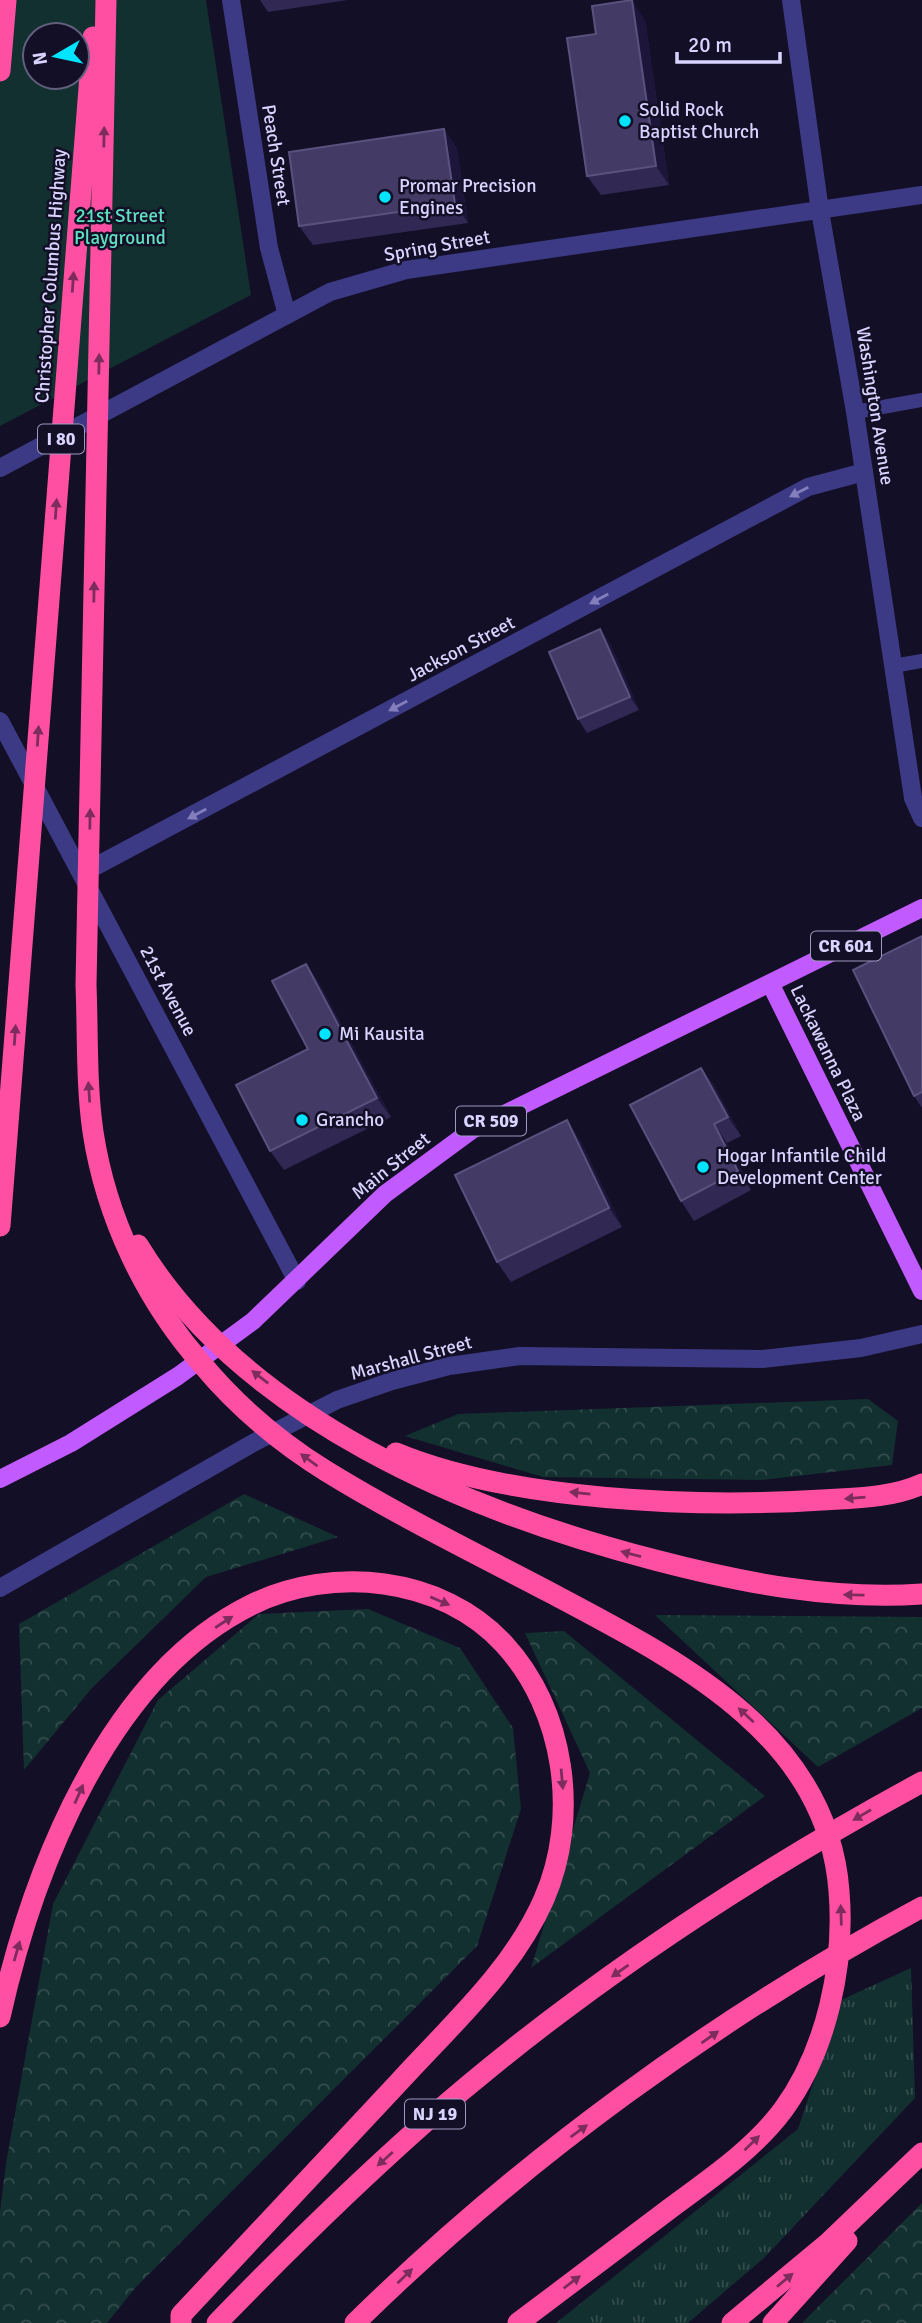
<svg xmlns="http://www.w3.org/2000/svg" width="922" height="2323" font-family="Signika,sans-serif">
  <defs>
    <pattern id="grass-tufts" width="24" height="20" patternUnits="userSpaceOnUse" patternTransform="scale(1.75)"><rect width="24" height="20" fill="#12302f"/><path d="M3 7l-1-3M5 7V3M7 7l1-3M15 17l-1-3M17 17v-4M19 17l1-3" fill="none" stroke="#344d4e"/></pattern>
    <pattern id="forest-crowns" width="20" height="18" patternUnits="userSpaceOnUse" patternTransform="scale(1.75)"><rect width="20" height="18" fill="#12302f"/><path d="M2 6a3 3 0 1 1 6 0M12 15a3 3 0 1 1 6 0" fill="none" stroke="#344d4e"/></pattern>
  </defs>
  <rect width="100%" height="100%" fill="#130f26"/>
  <polygon fill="url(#grass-tufts)" points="911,1968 915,2098 764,2258 688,2323 556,2323 798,2129 841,2000"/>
  <g fill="url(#forest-crowns)">
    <polygon points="868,1399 898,1421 892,1465 762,1480 543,1477 405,1436 458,1414"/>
    <polygon points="244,1494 338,1537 206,1577 92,1688 24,1770 19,1624"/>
    <polygon points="368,1609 460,1648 513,1728 521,1809 477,1946 136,2287 107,2323 0,2323 0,2212 6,2163 53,1904 158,1700 259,1614"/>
    <polygon points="655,1615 922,1617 922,1708 818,1767"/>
    <polygon points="564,1631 765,1796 531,1968 590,1773 525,1633"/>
    <polygon points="922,2203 922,2323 802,2323"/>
  </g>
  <path fill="#12302f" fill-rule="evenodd" d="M0,0H206L251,295L0,426ZM35,35H77V77H35Z"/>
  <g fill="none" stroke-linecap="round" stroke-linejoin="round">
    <g stroke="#3d3a85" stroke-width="14">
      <polyline points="855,412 922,400"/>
      <polyline points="893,666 922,661"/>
    </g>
    <g stroke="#3d3a85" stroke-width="18">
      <polyline points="231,0 269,248 287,315"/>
      <polyline points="791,0 820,211 855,412 913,798 922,818"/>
      <polyline points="0,468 330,292 406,270 922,195"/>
      <polyline points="83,873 808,487 864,472"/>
    </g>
    <g stroke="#3d3a85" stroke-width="18">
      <polyline points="0,721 297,1281"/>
      <polyline points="0,1588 253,1443 337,1400 392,1381 449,1366 520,1356 762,1359 861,1348 922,1334"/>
    </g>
    <g stroke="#c25bff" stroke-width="18">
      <polyline points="771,985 922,1291"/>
      <polyline points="0,1479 71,1443 178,1376 253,1321 385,1194 472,1130 922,908"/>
    </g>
    <g stroke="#ff4fa3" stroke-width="21">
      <path d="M106,0L86,985C88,1034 86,1084 93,1132C106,1217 145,1299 201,1363C236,1405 279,1442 326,1471C399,1516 477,1554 553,1594C675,1659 827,1733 839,1891C845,1964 827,2050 783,2110C754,2149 711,2178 672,2207C621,2246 569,2284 518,2323"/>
      <polyline points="0,71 6,0"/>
      <polyline points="0,1226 93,37"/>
      <path d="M138,1245C243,1418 468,1512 655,1560C743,1583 831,1600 922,1594"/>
      <path d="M396,1453C512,1501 698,1508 822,1500C855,1498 891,1498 922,1484"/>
      <path d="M0,2017C33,1869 108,1676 251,1605C331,1565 442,1576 504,1644C565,1710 580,1817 544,1899C513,1970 451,2025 400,2081C327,2159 254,2237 181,2315V2323"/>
      <path d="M217,2323C283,2255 351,2188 422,2125C574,1991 745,1878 922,1782"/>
      <path d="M355,2323C521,2160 717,2017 922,1907"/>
      <polyline points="732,2323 828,2243 922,2153"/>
      <polyline points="773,2323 847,2241"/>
    </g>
  </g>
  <g fill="#312854">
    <polygon points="260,0 348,0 268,12"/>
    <polygon points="645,20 669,185 601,195 587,176 596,34"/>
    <polygon points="444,129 457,149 468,223 313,245 299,226"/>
    <polygon points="610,643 639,710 587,733 578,719"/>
    <polygon points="922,936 922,1108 914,1096"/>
    <polygon points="306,964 319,983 391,1117 284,1170 270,1151 308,1049"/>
    <polygon points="701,1068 715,1087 741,1136 727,1143 751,1190 694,1221 681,1201"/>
    <polygon points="580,1140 622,1227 511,1282 497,1262"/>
  </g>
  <g fill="#1d163a">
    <polygon points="632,0 645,20 669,185 656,166"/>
    <polygon points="444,129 457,149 468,223 455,204"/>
    <polygon points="600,629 610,643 639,710 630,697"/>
    <polygon points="306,964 319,983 391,1117 377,1098"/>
    <polygon points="701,1068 715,1087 741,1136 728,1117"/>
    <polygon points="567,1120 580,1140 622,1227 609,1208"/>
    <polygon points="714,1124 727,1143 751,1190 738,1171"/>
  </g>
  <g fill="#433a66" stroke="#5a527e" stroke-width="2">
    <polygon points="632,0 656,166 587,176 567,38 596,34 592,6"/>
    <polygon points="444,129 455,204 299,226 289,152"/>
    <polygon points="600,629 630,697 578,719 549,652"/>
    <polygon points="922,936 922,1092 914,1096 853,970"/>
    <polygon points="306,964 377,1098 270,1151 236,1085 308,1049 272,981"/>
    <polygon points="701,1068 728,1117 714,1124 738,1171 681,1201 630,1105"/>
    <polygon points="567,1120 609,1208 497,1262 455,1175"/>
  </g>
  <defs><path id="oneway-solid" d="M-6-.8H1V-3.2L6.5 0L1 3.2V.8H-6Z" transform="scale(1.75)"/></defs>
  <g fill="#7d2c5e">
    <use href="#oneway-solid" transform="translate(104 137) rotate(-89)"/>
    <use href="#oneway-solid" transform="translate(73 282) rotate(-86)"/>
    <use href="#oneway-solid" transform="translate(99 364) rotate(-89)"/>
    <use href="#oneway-solid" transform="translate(56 509) rotate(-86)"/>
    <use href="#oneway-solid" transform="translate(94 592) rotate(-89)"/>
    <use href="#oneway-solid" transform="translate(38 736) rotate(-86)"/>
    <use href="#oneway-solid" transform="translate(90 819) rotate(-89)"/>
    <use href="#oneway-solid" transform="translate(15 1035) rotate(-86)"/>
    <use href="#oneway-solid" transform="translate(89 1092) rotate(-94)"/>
    <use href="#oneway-solid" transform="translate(260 1377) rotate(-142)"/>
    <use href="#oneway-solid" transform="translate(309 1460) rotate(-144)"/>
    <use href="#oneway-solid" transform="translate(580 1493) rotate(-174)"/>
    <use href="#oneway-solid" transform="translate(855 1498) rotate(175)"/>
    <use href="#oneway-solid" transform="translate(631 1554) rotate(-165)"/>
    <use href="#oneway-solid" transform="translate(854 1595) rotate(-179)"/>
    <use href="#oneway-solid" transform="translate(440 1601) rotate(23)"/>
    <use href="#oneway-solid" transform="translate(224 1622) rotate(-33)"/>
    <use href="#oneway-solid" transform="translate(746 1715) rotate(-137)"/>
    <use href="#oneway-solid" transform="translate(562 1779) rotate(85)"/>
    <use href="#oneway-solid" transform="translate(79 1794) rotate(-66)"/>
    <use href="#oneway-solid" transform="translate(862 1815) rotate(150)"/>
    <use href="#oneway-solid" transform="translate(841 1915) rotate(-92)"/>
    <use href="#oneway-solid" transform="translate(17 1951) rotate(-74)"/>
    <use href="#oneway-solid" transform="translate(620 1971) rotate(145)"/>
    <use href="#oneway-solid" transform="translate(710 2037) rotate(-35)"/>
    <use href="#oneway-solid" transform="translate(579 2131) rotate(-36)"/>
    <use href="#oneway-solid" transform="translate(752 2143) rotate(-44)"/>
    <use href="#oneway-solid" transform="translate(385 2159) rotate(138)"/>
    <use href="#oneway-solid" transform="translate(405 2276) rotate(-44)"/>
    <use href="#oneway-solid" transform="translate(785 2280) rotate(-40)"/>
    <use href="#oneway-solid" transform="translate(572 2282) rotate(-37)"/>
  </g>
  <g fill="#837fbc">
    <use href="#oneway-solid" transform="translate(799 492) rotate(153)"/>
    <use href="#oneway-solid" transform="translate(599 599) rotate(152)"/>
    <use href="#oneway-solid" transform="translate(398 706) rotate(152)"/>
    <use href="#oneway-solid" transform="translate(197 814) rotate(152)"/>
  </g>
  <g fill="#00e5ff" stroke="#130f26" stroke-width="2.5">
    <circle cx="625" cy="121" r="7"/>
    <circle cx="385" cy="197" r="7"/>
    <circle cx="325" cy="1034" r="7"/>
    <circle cx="302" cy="1120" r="7"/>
    <circle cx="703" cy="1167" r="7"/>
  </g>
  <g text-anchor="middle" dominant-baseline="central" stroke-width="5" stroke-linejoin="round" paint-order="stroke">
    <g fill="#130f26" stroke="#9e99be" stroke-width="2">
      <rect x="38" y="424.5" width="46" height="29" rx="5"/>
      <rect x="811" y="931.5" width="70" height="29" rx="5"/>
      <rect x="456" y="1106.5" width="70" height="29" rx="5"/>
      <rect x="405" y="2099.5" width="60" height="29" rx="5"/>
    </g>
    <g font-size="18" font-weight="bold" fill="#d9d4ff">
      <text x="61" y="439">I 80</text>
      <text x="846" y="946">CR 601</text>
      <text x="491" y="1121">CR 509</text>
      <text x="435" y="2114">NJ 19</text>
    </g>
    <g font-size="19" fill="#d9d4ff" stroke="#130f26" text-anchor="start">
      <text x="639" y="110">Solid Rock<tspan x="639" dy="22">Baptist Church</tspan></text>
      <text x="399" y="186">Promar Precision<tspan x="399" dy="22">Engines</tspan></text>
      <text x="339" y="1034">Mi Kausita</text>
      <text x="316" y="1120">Grancho</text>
      <text x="717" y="1156">Hogar Infantile Child<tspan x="717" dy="22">Development Center</tspan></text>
    </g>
    <g font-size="19" fill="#d9d4ff" stroke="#130f26">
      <text transform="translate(276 155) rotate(81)">Peach Street</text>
      <text transform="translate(437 246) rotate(-10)">Spring Street</text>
      <text transform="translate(51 276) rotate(-86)">Christopher Columbus Highway</text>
      <text transform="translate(875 406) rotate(81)">Washington Avenue</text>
      <text transform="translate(461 649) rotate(-28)">Jackson Street</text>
      <text transform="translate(168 991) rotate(62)">21st Avenue</text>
      <text transform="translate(828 1053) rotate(64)">Lackawanna Plaza</text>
      <text transform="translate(391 1166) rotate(-39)">Main Street</text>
      <text transform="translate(411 1358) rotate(-15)">Marshall Street</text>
    </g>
    <g font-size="19" fill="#5fe0c0" stroke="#130f26">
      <text x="120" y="216">21st Street<tspan x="120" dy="22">Playground</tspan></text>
    </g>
  </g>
  <g transform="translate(56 56) rotate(261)"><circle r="33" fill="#130f26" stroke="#625e7d" stroke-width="2"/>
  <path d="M0-5L12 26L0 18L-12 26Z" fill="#00e5ff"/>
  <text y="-10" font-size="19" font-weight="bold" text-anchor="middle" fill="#d9d4ff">N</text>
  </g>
  <path d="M677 52v10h103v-10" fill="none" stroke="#d9d4ff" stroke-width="3.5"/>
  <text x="688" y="52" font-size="21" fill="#d9d4ff" stroke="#130f26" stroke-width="5" paint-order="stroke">20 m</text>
</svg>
